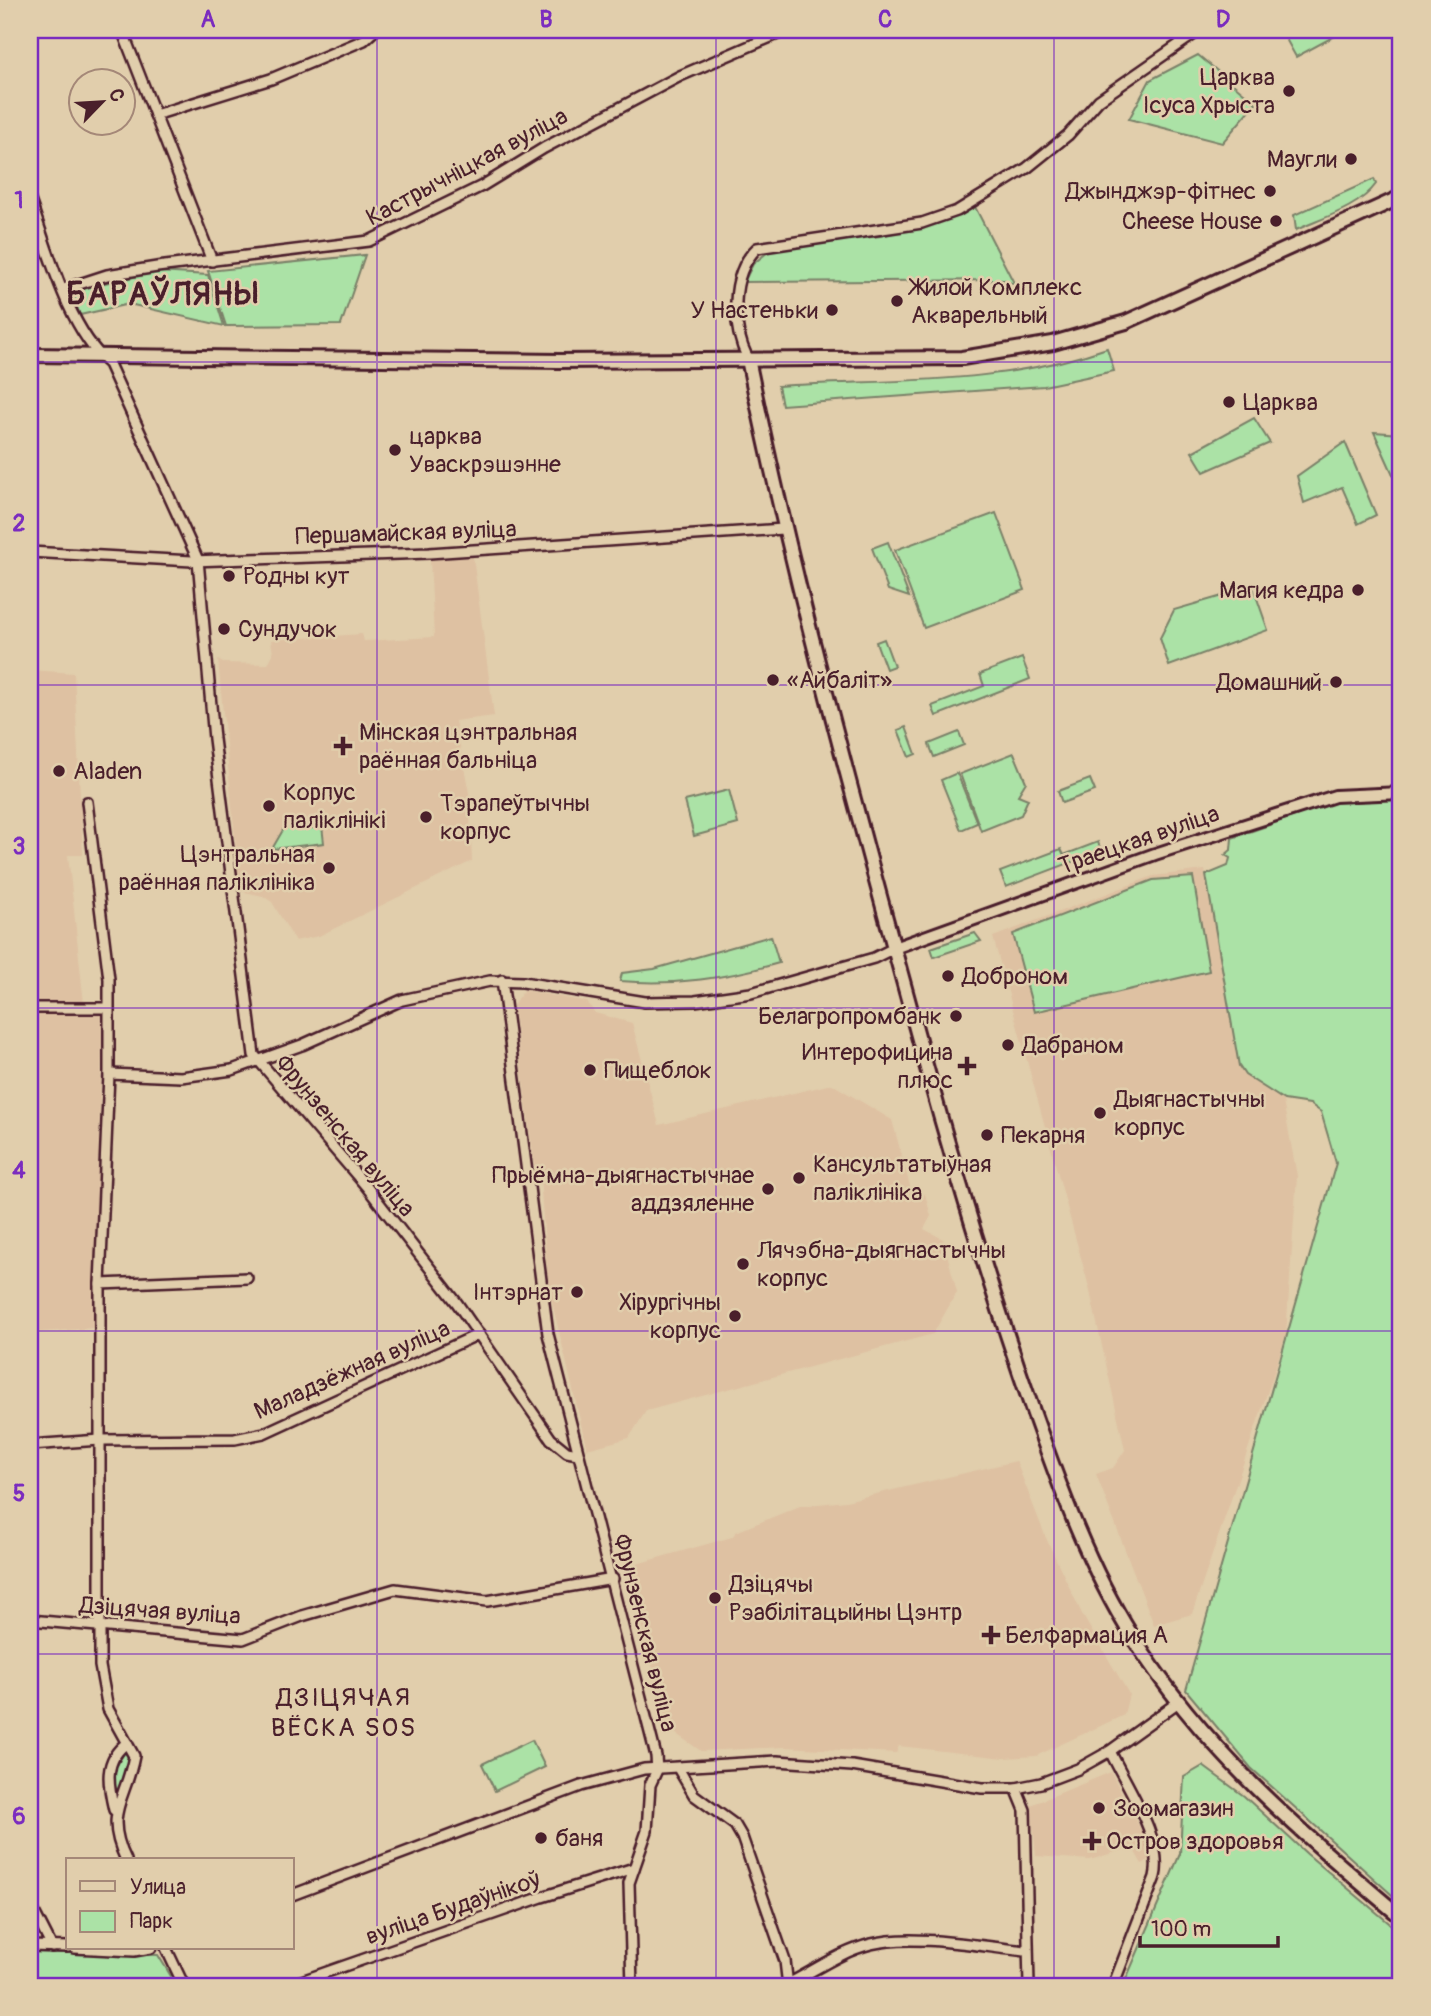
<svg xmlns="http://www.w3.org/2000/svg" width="1431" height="2016" font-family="Pangolin,sans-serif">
  <rect width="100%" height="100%" fill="#e1ceac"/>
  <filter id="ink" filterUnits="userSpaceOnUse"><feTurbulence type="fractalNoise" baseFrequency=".0143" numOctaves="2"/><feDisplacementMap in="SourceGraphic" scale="14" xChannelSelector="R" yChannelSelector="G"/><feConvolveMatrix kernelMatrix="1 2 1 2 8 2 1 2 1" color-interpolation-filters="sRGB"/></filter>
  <g filter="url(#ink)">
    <g fill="#dec1a2">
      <polygon points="473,557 494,716 455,721 469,793 472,861 319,936 295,941 272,902 263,896 240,891 218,660 223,663 268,664 273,654 271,640 362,634 364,641 434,637 430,560"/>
      <polygon points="30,670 74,673 83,855 68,855 85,1013 103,1014 93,1328 30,1333"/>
      <polygon points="1205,870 1239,1050 1280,1085 1297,1176 1286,1335 1272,1379 1192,1614 1154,1625 1096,1474 1113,1468 1125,1450 1089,1287 993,937 1153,876"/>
      <polygon points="524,990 587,1002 595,1013 632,1023 659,1125 832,1084 892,1120 913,1197 925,1194 931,1216 924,1229 943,1239 957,1292 933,1334 646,1411 629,1438 587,1449 548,1285 540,1176 535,1171 513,1006"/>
      <polygon points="1016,1461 1046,1538 1083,1616 1129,1694 1124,1715 1036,1756 1004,1758 899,1746 896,1753 785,1747 701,1751 669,1729 626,1567 732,1537 736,1532 800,1506 846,1501"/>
      <polygon points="1111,1772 1151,1849 1148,1851 1152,1859 1142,1864 1132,1847 1090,1860 1036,1856 1031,1805"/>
    </g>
    <g fill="#abe2a6" stroke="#7a8068" stroke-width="2">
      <polygon points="1281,30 1346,30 1296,57"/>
      <polygon points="1198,55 1256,103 1222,143 1129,119 1150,80"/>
      <path d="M1374,179L1376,184C1359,208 1322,218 1296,230L1294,215Z"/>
      <polygon points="974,205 1015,285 1005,280 744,282 753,264 773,248 880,236 929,225"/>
      <polygon points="365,255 341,325 226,326 208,271"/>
      <polygon points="158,272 208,275 224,326 129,304 80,315 74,299 80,288"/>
      <path d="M1107,348L1114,371L1044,386L782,405L778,386C889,379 1000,386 1107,348Z"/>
      <polygon points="1254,418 1270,443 1204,472 1192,452"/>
      <polygon points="1374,432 1401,434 1400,490"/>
      <polygon points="1345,442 1376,515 1358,524 1342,487 1304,503 1297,476"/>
      <polygon points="996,513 1025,590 924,628 895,550"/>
      <polygon points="888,542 909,597 888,590 872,548"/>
      <polygon points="1253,587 1268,630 1169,666 1160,638 1174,610"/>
      <polygon points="884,639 894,666 886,669 876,642"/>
      <polygon points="1022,658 1030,679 936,716 932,706 984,686 980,674"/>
      <polygon points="906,727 916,754 909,757 898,730"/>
      <polygon points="959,732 964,745 934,757 929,744"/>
      <polygon points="1014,753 1026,782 1018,795 1028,799 1021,815 981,831 960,774"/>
      <polygon points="957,773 977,823 961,830 941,780"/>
      <polygon points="1090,779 1095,791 1062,803 1058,791"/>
      <polygon points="729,790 738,824 694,836 685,801"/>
      <polygon points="1401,797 1401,1903 1251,1768 1186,1690 1336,1163 1321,1112 1310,1104 1284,1100 1245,1075 1239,1066 1206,875 1228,866 1230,858 1225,855 1231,850 1232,838 1337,801"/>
      <polygon points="295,821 306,829 322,826 324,843 272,849 287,823"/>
      <polygon points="1098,842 1101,851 1006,887 1000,872 1061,849 1064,855"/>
      <polygon points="1193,877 1209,971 1034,1012 1013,934 1153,880"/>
      <polygon points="975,933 981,941 934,957 931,948"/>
      <path d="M771,936L779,963C726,978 676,986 620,981L622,973L654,969Z"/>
      <polygon points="532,1740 545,1767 495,1791 482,1764"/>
      <polygon points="126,1749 130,1761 117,1792 113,1788 114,1771"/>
      <polygon points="1203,1766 1244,1796 1307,1854 1401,1933 1401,1986 1123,1986 1180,1854 1184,1777"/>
      <polygon points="30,1952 158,1955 177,1986 30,1986"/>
    </g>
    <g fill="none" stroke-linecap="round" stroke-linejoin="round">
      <g stroke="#4a1f2b" stroke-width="14">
        <g id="minor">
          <polyline points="122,30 212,261"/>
          <polyline points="155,115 271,79 364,40 375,30"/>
          <path d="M30,200C48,250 68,329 109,364L198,560L214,739L254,1055L366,1186L457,1303L551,1439L567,1452L578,1454"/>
          <polyline points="64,289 107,275 157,267 369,241 482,186 544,148 680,76 787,30"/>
          <path d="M748,359C732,327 729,275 757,248L922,223L957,211L1027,168L1068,135L1099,100L1200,30"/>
          <polyline points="30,552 192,561 429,553 783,529"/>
          <path d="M87,802L109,979V1074L100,1284V1666L108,1709L134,1756C126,1800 103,1812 126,1860"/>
          <polyline points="502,980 548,1334 656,1756 657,1770 650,1785 647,1831 629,1883 632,1986"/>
          <polyline points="30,1008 108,1008"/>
          <polyline points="109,1074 181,1077 232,1070 302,1045 402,1000 490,981 523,982 645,1002 695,1001 751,993 874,958 894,948"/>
          <polyline points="100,1284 247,1278"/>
          <polyline points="30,1445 100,1440 235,1439 264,1433 479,1334"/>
          <polyline points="30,1620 243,1639 302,1616 395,1589 487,1601 613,1579"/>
          <path d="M1110,1751C1126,1785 1164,1840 1155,1877L1113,1986"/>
          <polyline points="678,1768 694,1795 735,1825 742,1837 785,1961 788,1986"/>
          <polyline points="1016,1788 1025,1810 1029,1986"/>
          <path d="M114,1810C108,1785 103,1760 127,1743"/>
          <polyline points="292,1895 581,1786 644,1769 777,1761 852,1766 982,1788 1016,1788 1041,1783 1078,1769 1110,1751 1177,1703"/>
          <polyline points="30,1904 52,1947"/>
          <polyline points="30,1946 68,1947"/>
          <polyline points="74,1948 134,1951 151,1948"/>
          <polyline points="166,1948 184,1986"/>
          <polyline points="287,1986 542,1897 634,1868"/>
          <path d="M784,1986C813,1972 839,1952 871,1944C913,1933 983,1947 1027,1951"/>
        </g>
      </g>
      <g stroke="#4a1f2b" stroke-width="16">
        <polyline id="tertiary" points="894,948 1155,854 1335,796 1401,793"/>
      </g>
      <g stroke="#4a1f2b" stroke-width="18">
        <g id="secondary">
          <polyline points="30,355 559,361 962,358 1053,343 1126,322 1401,197"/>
          <path d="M748,359C796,595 861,826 924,1058C957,1178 993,1297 1034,1414C1061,1490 1089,1568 1132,1636C1202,1748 1301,1833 1401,1917"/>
        </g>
      </g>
      <use href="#minor" stroke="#e1ceac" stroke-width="9"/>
      <use href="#tertiary" stroke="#e1ceac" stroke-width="10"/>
      <use href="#secondary" stroke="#e1ceac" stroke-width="12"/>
    </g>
  </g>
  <path fill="none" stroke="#7b2cbf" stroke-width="2" stroke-opacity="0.55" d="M377,30V1986M716,30V1986M1054,30V1986M30,362H1401M30,685H1401M30,1008H1401M30,1331H1401M30,1654H1401"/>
  <g fill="#4a1f2b" stroke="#e1ceac" stroke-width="2.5">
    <circle cx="1289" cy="91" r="7"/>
    <circle cx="1351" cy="159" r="7"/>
    <circle cx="1270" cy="191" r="7"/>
    <circle cx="1276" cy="221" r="7"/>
    <circle cx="897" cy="301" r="7"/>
    <circle cx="832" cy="310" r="7"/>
    <circle cx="1229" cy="402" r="7"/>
    <circle cx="395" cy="450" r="7"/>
    <circle cx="229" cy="576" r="7"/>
    <circle cx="1358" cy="590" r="7"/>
    <circle cx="224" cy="629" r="7"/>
    <circle cx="773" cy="680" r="7"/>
    <circle cx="1336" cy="682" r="7"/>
    <path d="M339.5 735.5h7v7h7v7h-7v7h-7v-7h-7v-7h7z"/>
    <circle cx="59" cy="771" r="7"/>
    <circle cx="269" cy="806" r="7"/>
    <circle cx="426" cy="817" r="7"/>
    <circle cx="329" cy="868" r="7"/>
    <circle cx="948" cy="976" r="7"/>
    <circle cx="956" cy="1016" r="7"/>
    <circle cx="1008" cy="1045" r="7"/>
    <path d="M963.5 1055.5h7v7h7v7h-7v7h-7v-7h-7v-7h7z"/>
    <circle cx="590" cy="1070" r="7"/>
    <circle cx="1100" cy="1113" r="7"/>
    <circle cx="987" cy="1135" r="7"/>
    <circle cx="799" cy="1178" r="7"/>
    <circle cx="768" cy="1189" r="7"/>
    <circle cx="743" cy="1264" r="7"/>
    <circle cx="577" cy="1292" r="7"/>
    <circle cx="735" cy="1316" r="7"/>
    <circle cx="715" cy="1598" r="7"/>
    <path d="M987.5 1624.5h7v7h7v7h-7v7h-7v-7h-7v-7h7z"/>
    <circle cx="1099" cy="1808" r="7"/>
    <circle cx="541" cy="1838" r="7"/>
    <path d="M1088.5 1830.5h7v7h7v7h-7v7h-7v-7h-7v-7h7z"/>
  </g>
  <g text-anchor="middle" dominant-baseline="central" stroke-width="5" stroke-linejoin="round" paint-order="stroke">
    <g font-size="24" fill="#4a1f2b" stroke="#e1ceac" text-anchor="start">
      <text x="1275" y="77" text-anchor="end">Царква<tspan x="1275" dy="28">Ісуса Хрыста</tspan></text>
      <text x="1337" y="159" text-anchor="end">Маугли</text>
      <text x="1256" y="191" text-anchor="end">Джынджэр-фітнес</text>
      <text x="1262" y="221" text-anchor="end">Cheese House</text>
      <text x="911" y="287">Жилой Комплекс<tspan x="911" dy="28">Акварельный</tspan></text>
      <text x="818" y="310" text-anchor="end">У Настеньки</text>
      <text x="1243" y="402">Царква</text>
      <text x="409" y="436">царква<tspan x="409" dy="28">Уваскрэшэнне</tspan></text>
      <text x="243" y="576">Родны кут</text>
      <text x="1344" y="590" text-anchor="end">Магия кедра</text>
      <text x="238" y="629">Сундучок</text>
      <text x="787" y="680">«Айбаліт»</text>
      <text x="1322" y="682" text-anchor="end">Домашний</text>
      <text x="359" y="732">Мінская цэнтральная<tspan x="359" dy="28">раённая бальніца</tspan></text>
      <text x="73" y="771">Aladen</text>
      <text x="283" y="792">Корпус<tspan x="283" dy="28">паліклінікі</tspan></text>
      <text x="440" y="803">Тэрапеўтычны<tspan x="440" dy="28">корпус</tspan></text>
      <text x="315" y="854" text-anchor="end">Цэнтральная<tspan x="315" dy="28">раённая паліклініка</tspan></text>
      <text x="962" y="976">Доброном</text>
      <text x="942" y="1016" text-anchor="end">Белагропромбанк</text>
      <text x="1022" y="1045">Дабраном</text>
      <text x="953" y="1052" text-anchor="end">Интерофицина<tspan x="953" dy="28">плюс</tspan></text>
      <text x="604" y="1070">Пищеблок</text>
      <text x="1114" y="1099">Дыягнастычны<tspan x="1114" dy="28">корпус</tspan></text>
      <text x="1001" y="1135">Пекарня</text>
      <text x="813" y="1164">Кансультатыўная<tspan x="813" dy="28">паліклініка</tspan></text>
      <text x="754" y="1175" text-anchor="end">Прыёмна-дыягнастычнае<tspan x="754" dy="28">аддзяленне</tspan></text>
      <text x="757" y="1250">Лячэбна-дыягнастычны<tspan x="757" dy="28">корпус</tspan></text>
      <text x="563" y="1292" text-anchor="end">Інтэрнат</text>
      <text x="721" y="1302" text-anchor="end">Хірургічны<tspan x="721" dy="28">корпус</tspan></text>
      <text x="729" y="1584">Дзіцячы<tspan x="729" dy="28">Рэабілітацыйны Цэнтр</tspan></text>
      <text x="1005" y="1635">Белфармация А</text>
      <text x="1113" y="1808">Зоомагазин</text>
      <text x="555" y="1838">баня</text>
      <text x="1106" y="1841">Остров здоровья</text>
    </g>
    <g font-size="24" fill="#4a1f2b" stroke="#e1ceac">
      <text transform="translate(467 167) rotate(-28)">Кастрычніцкая вуліца</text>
      <text transform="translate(406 533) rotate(-2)">Першамайская вуліца</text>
      <text transform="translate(1139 840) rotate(-19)">Траецкая вуліца</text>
      <text transform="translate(345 1136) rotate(50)">Фрунзенская вуліца</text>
      <text transform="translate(352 1370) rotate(-24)">Маладзёжная вуліца</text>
      <text transform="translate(160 1611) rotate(4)">Дзіцячая вуліца</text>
      <text transform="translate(645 1633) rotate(76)">Фрунзенская вуліца</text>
      <text transform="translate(453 1908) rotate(-19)">вуліца Будаўнікоў</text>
    </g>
    <g font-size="26" letter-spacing="2" fill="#4a1f2b" stroke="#e1ceac">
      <text x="344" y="1698">ДЗІЦЯЧАЯ<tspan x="344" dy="30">ВЁСКА SOS</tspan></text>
    </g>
    <g font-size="32" font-weight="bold" letter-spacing="2" fill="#4a1f2b" stroke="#e1ceac">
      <text x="163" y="295">БАРАЎЛЯНЫ</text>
    </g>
  </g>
  <rect width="1431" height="2016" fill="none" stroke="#e1ceac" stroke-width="77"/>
  <rect x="66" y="1858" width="228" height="91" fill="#e1ceac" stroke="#a58878" stroke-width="2"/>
  <rect x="80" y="1881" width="35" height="10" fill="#e1ceac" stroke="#a58878" stroke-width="2"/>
  <text x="130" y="1894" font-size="21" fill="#4a1f2b">Улица</text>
  <rect x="80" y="1911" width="35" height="21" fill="#abe2a6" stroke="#a58878" stroke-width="2"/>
  <text x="130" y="1928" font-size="21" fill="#4a1f2b">Парк</text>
  <g transform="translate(102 102) rotate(65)"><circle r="33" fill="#e1ceac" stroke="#a58878" stroke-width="2"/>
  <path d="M0-5L12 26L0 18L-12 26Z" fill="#4a1f2b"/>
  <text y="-10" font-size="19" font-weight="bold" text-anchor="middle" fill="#4a1f2b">С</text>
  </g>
  <path d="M1140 1936v10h138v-10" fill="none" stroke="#4a1f2b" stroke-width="3.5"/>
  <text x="1151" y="1936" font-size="21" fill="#4a1f2b" stroke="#e1ceac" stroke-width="5" paint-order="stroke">100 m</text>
  <rect x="38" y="38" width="1354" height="1940" fill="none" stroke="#7b2cbf" stroke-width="2.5"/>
  <g font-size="23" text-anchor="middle" font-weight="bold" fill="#7b2cbf">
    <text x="208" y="27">A</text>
    <text x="546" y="27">B</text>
    <text x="885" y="27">C</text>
    <text x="1223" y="27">D</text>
    <text x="19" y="208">1</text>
    <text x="19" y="531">2</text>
    <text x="19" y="854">3</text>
    <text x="19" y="1178">4</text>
    <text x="19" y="1501">5</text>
    <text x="19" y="1824">6</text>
  </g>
</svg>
